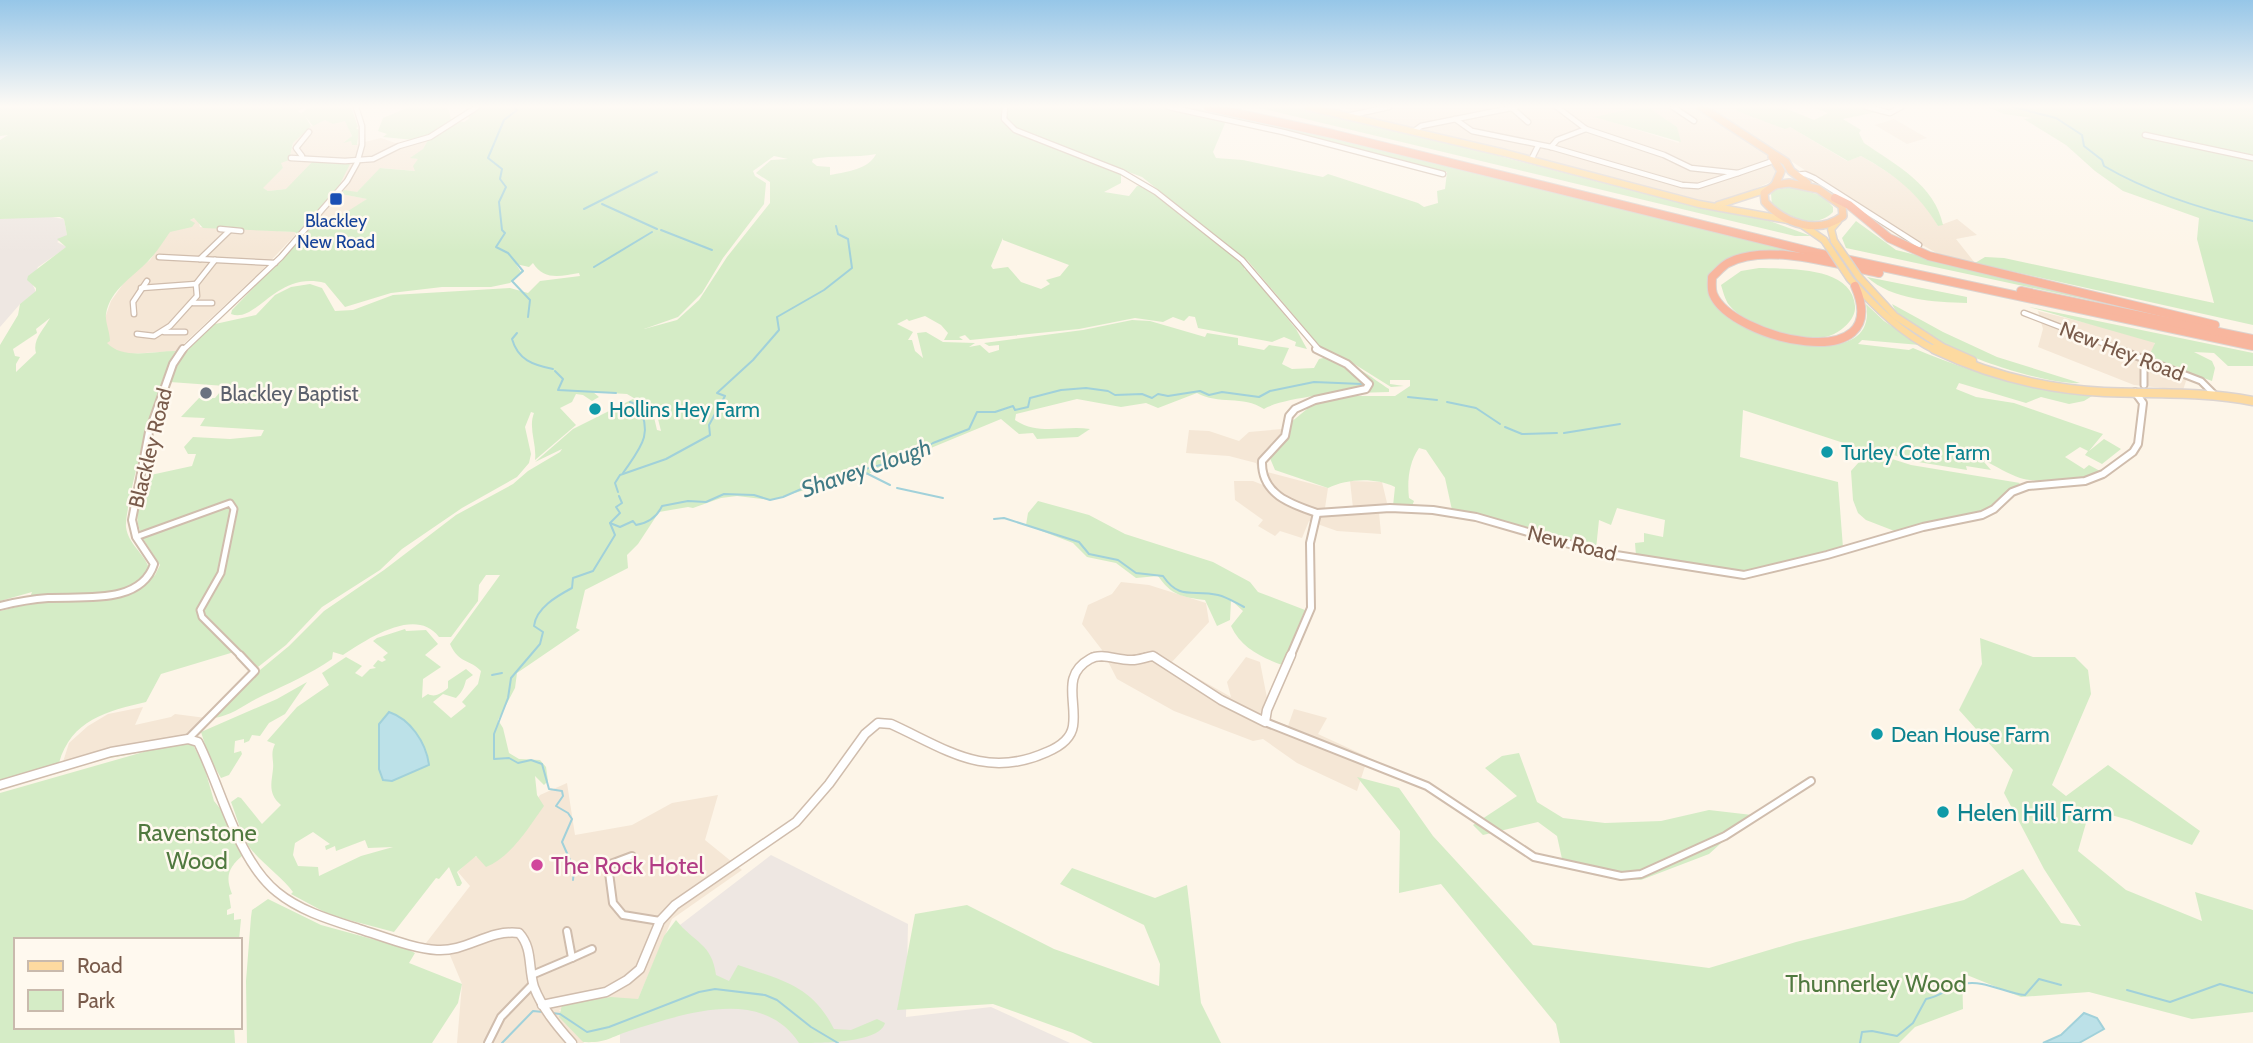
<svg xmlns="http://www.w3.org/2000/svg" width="2253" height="1043" font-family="Cabin,sans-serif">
  <rect width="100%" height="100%" fill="#fdf5e8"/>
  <g fill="#f5e7d6">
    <polygon points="1344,107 1640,107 1596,117 1679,143 1677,127 1648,107 1694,107 1764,151 1774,160 1779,174 1773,181 1724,202 1702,202 1359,116"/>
    <polygon points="1707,107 1736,107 1737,111 1790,127 1847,161 1861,156 1878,166 1902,182 1926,206 1938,226 1957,219 1977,235 1956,239 1975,263 1951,261 1915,241"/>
    <polygon points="1894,119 1927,138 1907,144 1875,125"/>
    <polygon points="325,120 345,120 352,136 344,142 351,141 353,145 381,138 398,144 425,138 428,140 423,149 412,158 419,159 416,171 381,168 357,192 341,194 368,199 329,224 310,221 286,189 268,191 262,188 283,168 280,163 290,156 293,143 305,129"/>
    <polygon points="194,218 198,220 200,227 295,232 295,235 262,270 176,351 128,354 114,351 106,343 105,318 111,301 128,277 150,260 170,231 194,223 190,220"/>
    <polygon points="2038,311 2155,340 2152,364 2187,378 2183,390 2134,385 2038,347 2043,329"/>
    <polygon points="1282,429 1278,439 1265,450 1270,453 1264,461 1263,471 1328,488 1325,508 1353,508 1350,481 1382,482 1387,503 1379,512 1381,534 1337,531 1309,521 1302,538 1280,531 1275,536 1258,526 1263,520 1235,500 1234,481 1253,481 1263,485 1256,463 1229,456 1186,453 1189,430 1209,431 1239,441 1249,432"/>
    <polygon points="1121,582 1149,585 1206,603 1209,622 1171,663 1231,697 1227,682 1246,657 1260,662 1267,698 1263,716 1288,726 1294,709 1327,718 1318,734 1368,757 1357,791 1297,763 1263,739 1253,741 1174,711 1117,679 1102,650 1082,624 1088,605 1112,594"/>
    <polygon points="143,707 135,725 171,717 175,714 206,718 183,736 128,745 63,762 69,743 88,726 108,714"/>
    <polygon points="567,783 575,835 632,825 672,803 718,795 705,840 742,870 672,919 638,999 559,1010 584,1043 457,1043 462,984 447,948 426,943 470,886 458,872 473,856 495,861 540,795"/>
  </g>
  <g fill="#eee7e2">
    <polygon points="39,215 64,219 67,235 57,242 67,247 38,267 31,281 36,292 20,304 0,327 0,219"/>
    <polygon points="771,855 908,924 906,1017 991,1007 1070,1043 620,1043 620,1034 676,928"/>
  </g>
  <g fill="#d5ecc6" fill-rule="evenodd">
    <path d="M0,107H305L298,111L303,115L301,113L310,107H351L358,127L356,128L359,130L357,145H352L351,141L343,143L352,136L345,121L333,124L325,120L313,126L305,116L311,126L293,143L290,156L292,159L281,163L283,168L263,188L268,191L286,189L314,160L350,164L340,184L297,235L295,232L203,228L194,218L190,220L195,223L192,227L170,232C164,240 158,251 150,259C135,276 110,289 106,314C105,322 110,332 110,341L107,343C123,360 153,351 176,351C162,365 124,507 126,527C128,544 144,553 149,568C128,606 66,593 30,597L32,592L0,601V345L18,315L20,304L36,291V288L27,280L28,276L66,247L57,239L67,235L64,219L60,217L0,219V140L8,135L0,136ZM50,318C44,329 32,340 36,353L16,372V364L20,357L15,356L13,349L37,333L36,329Z"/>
    <polygon points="409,107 443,107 449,110 451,120 430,135 414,140 383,137 387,134 378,131 383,118"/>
    <path d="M480,107H1002V120L1010,129L1121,174V183L1104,192L1129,196L1137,186L1143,185L1246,267L1244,269L1249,271L1296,329L1307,349L1295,346L1296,342L1284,337L1272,342L1198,328L1195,317L1189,316L1184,321L1173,317L1163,322L1135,318L1079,329L970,340L965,335L959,337L963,340H944L948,333L941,325L925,316L909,321L907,319L897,324L913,332L908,340H912L915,351L923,358L917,333L926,332L943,342L975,343L969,347L980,345L989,353L999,350V345L989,346L984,343L1083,330L1132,320L1150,321L1205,337L1207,333L1238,338V345L1264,350L1269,345L1289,348L1282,364L1292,369L1314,368L1319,359C1342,352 1370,377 1389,389V392L1355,393L1369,389L1366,381L1363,389C1339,393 1281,398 1264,409C1243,395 1218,405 1197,393L1158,408L1146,403L1121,407L1077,399L1016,414L1015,420C1039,436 1064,425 1090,429L1078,437L1037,439L1033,433L1019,434L1001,419L851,481L847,478L770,500L737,496L721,498L693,508L688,507L659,512L638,544L627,555L628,568L585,590L576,628L580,630L517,673L515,688L498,720L503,728L509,753L519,759L540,760L546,767L548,781L544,785L535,776L537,795L544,806C529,827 511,857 486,867L476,856L457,872L462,883L460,886H457L449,867L439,879L436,878L394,932L330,915L291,894L293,892C283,878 263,864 250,848C241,835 237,817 231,802L238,797L241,798L262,824L281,805C267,794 272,781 273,769C274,759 270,754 275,744L267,741L297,707L329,685L322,673L346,657L362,666L355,673L362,677L370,669L376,668L373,666L378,660L382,662L386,660L383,657L388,653L373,641L377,638L405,629L406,631L426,630L438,644L425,655L441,667L423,679L422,698L428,694C435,698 442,693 448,688V681L466,669L473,675L466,680C464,688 462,692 456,698L443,694L433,702L451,718L466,706L462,702L478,684L481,671C470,659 459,664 450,644L500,575H486L479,585L478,601L451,637H439C416,606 367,639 343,655L333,652L332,659C310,674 288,684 264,695C248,702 232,716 214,718L260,670L289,646L324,611L384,570L456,515L513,484L528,471L560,452L562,449L535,462L573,429L633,399L653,413L657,430L661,431L656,411L627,394L593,392L599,397L592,401L583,395L576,394L572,402L560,408L576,425L535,460C537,444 528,428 534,413L531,412L525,427L531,454L529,463L517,477L462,508L402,549L380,570L322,607L286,645L258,667L202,611L225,567L237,514L235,506L228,500L142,533C131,521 143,491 146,476L192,466L196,454H188L184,447L193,437L230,439L261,436L264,430L200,426L205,418L181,417L199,398H215L225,386L170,382L180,357L215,324L256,315L275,295L291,287L310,284L322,288L335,311L353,310L393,295L510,288L528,293L540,281L580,276L579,273C561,276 544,281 533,263L529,267L516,264L521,272L510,283L491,287H442L391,293L345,307L325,283C276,270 257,324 231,314L232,310L317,222L329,223L367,199L341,194L344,190L357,192L380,168L415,171L413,166L418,159L410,158L423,149L428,140L458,121L464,122L470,118L465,116ZM876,154C869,169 847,172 830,175V167L817,166L812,162L813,159C834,155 855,158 876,154ZM774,156L788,159L771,160L756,173L770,182V203L727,257L699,300L677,320L644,329L678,317L702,293L723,258L764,204L766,183L755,176L753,171ZM1003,238V240L1069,265L1060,276L1046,280L1050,284L1041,289L1021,282L1008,267L993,269L991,266ZM313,832L330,844L325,846L326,850L335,846L336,851L365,840L368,848L393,847L361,856L319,876L318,867L298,866L293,855L295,843Z"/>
    <path d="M1007,107H1164L1226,121L1213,152L1216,158L1243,160L1323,177L1328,174L1418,203L1424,207L1438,203L1437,191L1445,189L1447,172L1240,120L1174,107H1191L1361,145L1833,261L1797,257H1738L1710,281C1715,291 1719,307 1727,314C1754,341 1879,373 1866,304L1884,321L1920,345L1862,340L1858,344L1909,350L1913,348C1972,373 2029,389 2092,396L2084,401L2069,404L2041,397L2026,403L1959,383L1956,389L1976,397L2014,403L2103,434L2089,451L2104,439L2121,449L2102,464L2085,455L2088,451L2080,447L2065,457L2084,469L2089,465L2100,471C2086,483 2037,483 2020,478C2008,474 1996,466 1985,461L1984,462L1991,470L1966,466L1967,470L1912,461L1869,447L1859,448L1743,410L1740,457L1838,482L1843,548L1740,573L1636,556L1635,543L1644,542V533L1663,537L1665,520L1617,508L1611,525L1599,520L1596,549L1452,510L1445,478L1426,450L1419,448C1409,462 1407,481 1409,498L1414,501L1412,506H1393L1395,487C1374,477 1347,479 1328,488L1275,470L1269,456L1287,440L1290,423L1307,409L1304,406L1344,396H1395L1410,386V380H1390V384L1404,386L1391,387L1351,362L1323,350L1248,261L1142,177L1020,131L1007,120Z"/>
    <polygon points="1255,107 1294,107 1433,139 1704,209 1767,220 1811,236 1795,236"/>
    <polygon points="1640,107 1648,107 1677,127 1681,142 1594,117"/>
    <path d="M1736,107H1782L1814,120L1828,113L1812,107H1862L1877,112L1843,119L1861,130L1859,133L1864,143C1896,165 1935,185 1943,225L1938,226C1919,194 1894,174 1861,156L1848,161L1790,127L1785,129L1737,111Z"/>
    <polygon points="1987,107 2253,107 2253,325 1975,263 1985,257 2004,258 2214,303 2197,239 2199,218 2123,191 2095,171 2066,145 2024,119 2032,118 2004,114"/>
    <path d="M1792,187L1823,196L1833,207V212C1816,230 1789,217 1772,205L1771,194L1775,190Z"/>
    <polygon points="1856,221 1896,250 2145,312 1846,248 1842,238"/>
    <path d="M1759,268C1789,269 1852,266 1855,306C1856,318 1844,329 1834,334C1806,347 1748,328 1729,305C1725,300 1723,291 1721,285L1741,271Z"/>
    <path d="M1867,277L1967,297V303C1934,302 1892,300 1867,277Z"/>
    <path d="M1892,304L1943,332L1997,357L2080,383C2041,386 1907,341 1892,304Z"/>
    <polygon points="2029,307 2253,353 2253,366 2228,366 2214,353 2194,352 2212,361 2215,368 2212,381 2148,358 2155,343"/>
    <polygon points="1864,450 1911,465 2020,483 1986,510 1897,532 1866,520 1858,513 1853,500 1851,471 1859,462 1858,453"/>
    <path d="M1038,501L1089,515L1125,534L1213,562L1250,582L1258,592L1305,610L1282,665C1261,657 1241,648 1231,626L1243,611L1231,600L1230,620L1217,626L1205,600C1182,597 1171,595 1158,576L1136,578L1116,563L1087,557L1073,543L1026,525L1028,513Z"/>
    <path d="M229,506L232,508L219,572L198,610L201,618L234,652L161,674L146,702C107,711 71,720 59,763L0,780V611L42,601L102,600L118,597L139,588L155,575L160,565L142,537Z"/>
    <polygon points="1980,638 2033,657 2075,657 2088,670 2091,694 2052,785 2066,796 2108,765 2200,831 2192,845 2129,820 2090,809 2078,851 2126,890 2202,921 2195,892 2253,910 2253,1012 2192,1019 2089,992 2021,997 1962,973 1963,1009 1915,1027 1899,1043 1560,1043 1556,1024 1441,884 1399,893 1400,831 1357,777 1399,788 1433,836 1533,945 1709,968 1796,942 1964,900 2023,869 2061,923 2081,926 2044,869 2004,793 2013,770 1959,710 1982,664"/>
    <polygon points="307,682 285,714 269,723 260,736 252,735 249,741 244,743 244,739 235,741 234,753 241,751 242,754 229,775 221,778 209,757 201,732 277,699"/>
    <path d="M191,741L204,766L214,801L227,817L244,854C228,868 225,876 232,894L229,895L231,908L227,910V915L234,913V920L241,919L239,940H16V1027H234L235,1043H0V793L147,751L110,758L101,756Z"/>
    <polygon points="1519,753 1537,802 1563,818 1605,823 1661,821 1709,810 1752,815 1709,854 1641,880 1614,878 1564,868 1557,836 1538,822 1483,835 1473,825 1517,796 1485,768 1502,756"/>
    <polygon points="1072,868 1155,898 1187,885 1201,1003 1221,1043 1093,1043 1073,1033 993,1004 897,1010 915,914 967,905 1054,949 1159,986 1160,964 1144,925 1060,884"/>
    <polygon points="268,899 321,925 405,948 415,953 409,963 462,984 458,1003 432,1043 247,1043 246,981 251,917 252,910"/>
    <path d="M676,920C694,943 712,943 716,975L729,981L738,965C781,980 812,985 834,1029L851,1030L877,1019L885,1023C880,1043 822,1043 799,1043C761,985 681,1015 629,1031C608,1038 607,1043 583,1042L559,1017L562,1005L611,997L638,999L664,936Z"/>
  </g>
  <g fill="#bce1e8" stroke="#a1d1da" stroke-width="2">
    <path d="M389,712C410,719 426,742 429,765L392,781L383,780L379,769V724Z"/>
    <polygon points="2084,1013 2097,1018 2104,1029 2079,1043 2043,1043 2061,1035"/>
  </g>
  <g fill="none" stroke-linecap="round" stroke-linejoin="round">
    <g stroke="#a1d1da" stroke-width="2">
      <polyline points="515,107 517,110 504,120 488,158 502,169 500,179 506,187 499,202 502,230 505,233 496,247 508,253 523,271 512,281 530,300 528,317"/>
      <path d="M2013,107L2056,118L2082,135L2084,146L2102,160L2104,166C2150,193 2201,209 2253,221"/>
      <polyline points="602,204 657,229"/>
      <polyline points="584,209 657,172"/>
      <polyline points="661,230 712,250"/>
      <polyline points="594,267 652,232"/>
      <path d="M517,333L512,339C518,360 533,365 553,369"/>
      <polyline points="555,371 563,379 558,390 616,393"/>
      <polyline points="1408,397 1437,400"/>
      <polyline points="1447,402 1476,408 1500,424"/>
      <polyline points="1505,427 1522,434 1557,433"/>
      <polyline points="1564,433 1620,424"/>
      <polyline points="862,471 890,485"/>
      <path d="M623,473C640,448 654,435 638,405L630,402"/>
      <polyline points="897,488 943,498"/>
      <polyline points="618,492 615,483 620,475 666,459 710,435 709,425 725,396 717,393 753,360 779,330 777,317 824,290 852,268 848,239 838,234 836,226"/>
      <path d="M994,519L1004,518L1079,542L1089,554L1118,560L1136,573L1163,576C1180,601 1193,589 1218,595C1227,597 1236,603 1244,607"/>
      <path d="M610,523L620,527L633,521L636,525C648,523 657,517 662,506L688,501L706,502L724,494L754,495L770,500L783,497L822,480L908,458L933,443L969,429L977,412H995L1013,406L1015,410L1028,407L1030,398L1061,390L1086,388L1108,391L1115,395L1142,394L1152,398L1158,394L1168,396L1200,391L1209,395L1222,392L1259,397L1270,391L1314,382L1362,384"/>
      <polyline points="492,675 502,673"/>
      <path d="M573,880L574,869L562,842L572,819L568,813L556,806L563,796L562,791L549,789L542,764L531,760L518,763L509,758L494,759V734L508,698L511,678L540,644L543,632L534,626C536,608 557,596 572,588L573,578L593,571L615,535L610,523L620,513L616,507L622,503L619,496"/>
      <polyline points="2127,990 2170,1002 2220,984 2253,993"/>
      <polyline points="552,1013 560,1014 587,1032 609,1027 699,992 715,989 765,995 777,1000 811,1027 838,1043"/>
      <polyline points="502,1043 533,1011 543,1012"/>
      <path d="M1860,1043L1862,1032L1872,1031L1897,1036L1913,1023L1926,999C1940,997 1949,987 1963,984C1983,979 2005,993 2025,995L2039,979L2061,985"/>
    </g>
    <g stroke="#d0bdad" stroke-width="7">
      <g id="minor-far2">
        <polyline points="1169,107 1283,132 1443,174"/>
        <polyline points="1557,107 1586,129 1664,155 1691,168 1738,173 1770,162"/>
        <polyline points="1673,107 1694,121"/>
        <polyline points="1867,107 1890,113 1901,107"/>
        <polyline points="1512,108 1528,122"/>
        <polyline points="1347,116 1389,107"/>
        <polyline points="1455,119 1472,131 1551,147 1682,185 1698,186 1738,173"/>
        <polyline points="1413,132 1421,126 1516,107"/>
        <polyline points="2145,135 2253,158"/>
        <polyline points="1551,147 1557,140 1586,129"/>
        <polyline points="302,156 296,148 309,132"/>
        <polyline points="291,158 345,161 373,159 399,146 430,137 477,107"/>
        <polyline points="1531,160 1538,146"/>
        <polyline points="1795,175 1805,174 1814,178 1919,245"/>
        <polyline points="220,229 241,231"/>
        <polyline points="159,257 275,263"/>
        <polyline points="200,259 229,231"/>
        <polyline points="141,288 196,284"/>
        <polyline points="193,303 212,303"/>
        <polyline points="2024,313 2123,351"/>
        <polyline points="134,314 133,302 147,281"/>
        <polyline points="164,332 185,332"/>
        <polyline points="137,334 154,336 170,326 197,296 196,284 215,260"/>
      </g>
    </g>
    <g stroke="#d0bdad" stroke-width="9">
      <g id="minor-far1">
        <polyline points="2118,349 2201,381 2215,395"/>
        <polyline points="2144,359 2144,385"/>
        <polyline points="136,537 230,503 234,509 221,573 200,610 202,617 242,657"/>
      </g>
    </g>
    <g stroke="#d0bdad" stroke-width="10">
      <g id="minor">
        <polyline points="1265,722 1427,786 1534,857 1621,876 1641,874 1725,836 1811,781"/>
        <polyline points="188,739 255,671 240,655"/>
        <polyline points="632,856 608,865 613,903 623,915 660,921"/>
        <polyline points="572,958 592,949"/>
        <polyline points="532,975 572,958 567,931"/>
        <polyline points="488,1043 501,1017 533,984"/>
      </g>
    </g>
    <g stroke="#d0bdad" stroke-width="7">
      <g id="tertiary-far2">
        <polyline points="1005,107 1004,119 1015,130 1122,172 1156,192 1242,260 1320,351"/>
        <polyline points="182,351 281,257 347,181 357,163 362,145 362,126 356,107"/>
      </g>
    </g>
    <g stroke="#d0bdad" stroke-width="10">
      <g id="tertiary-far1">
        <path d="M1316,349L1347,364L1369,384L1366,389L1315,400L1295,409L1289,416L1285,436L1262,461C1261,494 1290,504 1317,513"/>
        <polyline points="1317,513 1390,508 1433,510 1476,517 1597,552 1744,575 1827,555 1923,527 1982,515 1994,509 2012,492 2028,486 2085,481 2103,474 2133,452 2138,444 2143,403 2135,392"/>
        <path d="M0,606C16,602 32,599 48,598C83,596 141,605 154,564L136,537L132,520L149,432L173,364L183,349"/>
        <polyline points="1093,657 1109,657"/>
        <polyline points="1146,657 1155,657"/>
        <polyline points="1290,657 1311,608 1310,543 1317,513"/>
      </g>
    </g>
    <g stroke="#d0bdad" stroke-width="11">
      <g id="tertiary">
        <path d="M0,785L111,752L188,739L198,742C221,787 237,860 277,892C300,911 331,920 359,929C382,936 414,949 437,950C466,952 489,929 519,933C533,948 528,968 534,987C542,1008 557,1026 572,1043"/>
        <path d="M542,1005L606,992L627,980L640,969L660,921L675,905L796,822L829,784L865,734L878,723L891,724C946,749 985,780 1047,752C1059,747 1071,739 1073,726C1077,701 1061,675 1090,659C1102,652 1118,661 1132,660C1139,660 1146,657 1153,656L1221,700L1265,722L1267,710L1291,655"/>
      </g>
    </g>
    <g stroke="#dcd4d0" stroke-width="9">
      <g id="primary-far1">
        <polyline points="1308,107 1505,153 1699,204 1788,220"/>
        <polyline points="1718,205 1768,189"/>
        <polyline points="1801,224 1824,240"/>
        <polyline points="1834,241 1831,229 1838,221"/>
        <polyline points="1859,277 1895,316 1949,351"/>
        <path d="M1850,279C1875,307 1902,334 1937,351"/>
      </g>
    </g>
    <g stroke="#dcd4d0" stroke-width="11">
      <g id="primary">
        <path d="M1934,349C1988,375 2044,389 2104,392C2154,394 2203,391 2253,401"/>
        <polyline points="1945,349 1972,361"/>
      </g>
    </g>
    <g stroke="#dcd4d0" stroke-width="10">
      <g id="trunk">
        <polyline points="1701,107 1786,162 1791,171 1807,183"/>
        <polyline points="1772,157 1781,171 1775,185"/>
        <path d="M1789,183L1818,189L1842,206L1843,216C1818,235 1785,224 1765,202L1764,193L1775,185Z"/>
      </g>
    </g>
    <g stroke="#dcd4d0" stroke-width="10">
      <g id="motorway">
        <polyline points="1208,107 1333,134 1817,253 2253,346"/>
        <polyline points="1835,198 1849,205 1889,238 1929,256 2215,325"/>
        <path d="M1855,286C1895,378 1731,339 1713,294C1711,289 1712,282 1712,277C1717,273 1722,266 1728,263C1766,242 1839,265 1879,273"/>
        <polyline points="2021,291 2253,339"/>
      </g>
    </g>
    <use href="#minor-far2" stroke="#fff" stroke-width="4.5"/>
    <use href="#minor-far1" stroke="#fff" stroke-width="5"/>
    <use href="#minor" stroke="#fff" stroke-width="6"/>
    <use href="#tertiary-far2" stroke="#fff" stroke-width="4.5"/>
    <use href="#tertiary-far1" stroke="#fff" stroke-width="6"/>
    <use href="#tertiary" stroke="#fff" stroke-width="8"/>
    <use href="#primary-far1" stroke="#fddaa0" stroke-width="6"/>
    <use href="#primary" stroke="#fddaa0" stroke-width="8"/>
    <use href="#trunk" stroke="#fac89f" stroke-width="7"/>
    <use href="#motorway" stroke="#f8b69e" stroke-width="8"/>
    <g stroke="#dcd4d0" stroke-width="9" stroke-linecap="butt">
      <g id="primary-bridge">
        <polyline points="1824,240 1850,279"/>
        <polyline points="1834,241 1859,277"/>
      </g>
    </g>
    <use href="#primary-bridge" stroke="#fddaa0" stroke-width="6"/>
  </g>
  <linearGradient id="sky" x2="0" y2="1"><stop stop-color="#96c6e8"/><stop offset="0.42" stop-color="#fefaf5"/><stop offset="1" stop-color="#fefaf5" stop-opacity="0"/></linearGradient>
  <rect width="2253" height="253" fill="url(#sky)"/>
  <rect fill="#1a4fb4" stroke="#fff9ef" stroke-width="2.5" x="329" y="192" width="14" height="14" rx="3.5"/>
  <circle fill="#6b7280" stroke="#fff9ef" stroke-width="2.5" cx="206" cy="393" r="7"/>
  <g fill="#0f9aa8" stroke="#fff9ef" stroke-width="2.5">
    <circle cx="595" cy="409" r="7"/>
    <circle cx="1827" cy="452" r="7"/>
    <circle cx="1877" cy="734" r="7"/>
    <circle cx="1943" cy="812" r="7"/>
  </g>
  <circle fill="#d1479c" stroke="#fff9ef" stroke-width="2.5" cx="537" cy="865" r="7"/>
  <g text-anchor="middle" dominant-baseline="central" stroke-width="5" stroke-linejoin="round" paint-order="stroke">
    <g font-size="18" fill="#164399" stroke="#fff9ef">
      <text x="336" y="221">Blackley<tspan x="336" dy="21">New Road</tspan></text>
    </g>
    <g font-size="21" fill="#795b4b" stroke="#fff9ef">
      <text transform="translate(2122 351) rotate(21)">New Hey Road</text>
      <text transform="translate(150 448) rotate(-76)">Blackley Road</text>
      <text transform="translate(1572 543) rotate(14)">New Road</text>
    </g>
    <g font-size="21" fill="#5b616d" stroke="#fff9ef" text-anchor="start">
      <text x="220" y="393">Blackley Baptist</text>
    </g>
    <g font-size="21" fill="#0d838f" stroke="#fff9ef" text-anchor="start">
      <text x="609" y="409">Hollins Hey Farm</text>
      <text x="1841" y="452">Turley Cote Farm</text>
      <text x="1891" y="734">Dean House Farm</text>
    </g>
    <g font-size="23" font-style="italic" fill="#407a85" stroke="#fff9ef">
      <text transform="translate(866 468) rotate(-19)">Shavey Clough</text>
    </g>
    <g font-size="24" fill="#0d838f" stroke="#fff9ef" text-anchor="start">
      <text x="1957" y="812">Helen Hill Farm</text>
    </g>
    <g font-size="24" fill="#50793f" stroke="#fff9ef">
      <text x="197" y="832">Ravenstone<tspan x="197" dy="28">Wood</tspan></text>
      <text x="1876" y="983">Thunnerley Wood</text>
    </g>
    <g font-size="24" fill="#b23c85" stroke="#fff9ef" text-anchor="start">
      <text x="551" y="865">The Rock Hotel</text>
    </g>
  </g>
  <rect x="14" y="938" width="228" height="91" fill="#fff9ef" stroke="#c9baad" stroke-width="2"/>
  <rect x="28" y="961" width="35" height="10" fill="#fddaa0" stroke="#c9baad" stroke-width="2"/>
  <text x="77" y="973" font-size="21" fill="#795b4b">Road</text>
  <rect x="28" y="990" width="35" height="21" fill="#d5ecc6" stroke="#c9baad" stroke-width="2"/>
  <text x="77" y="1008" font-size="21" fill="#795b4b">Park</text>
</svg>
